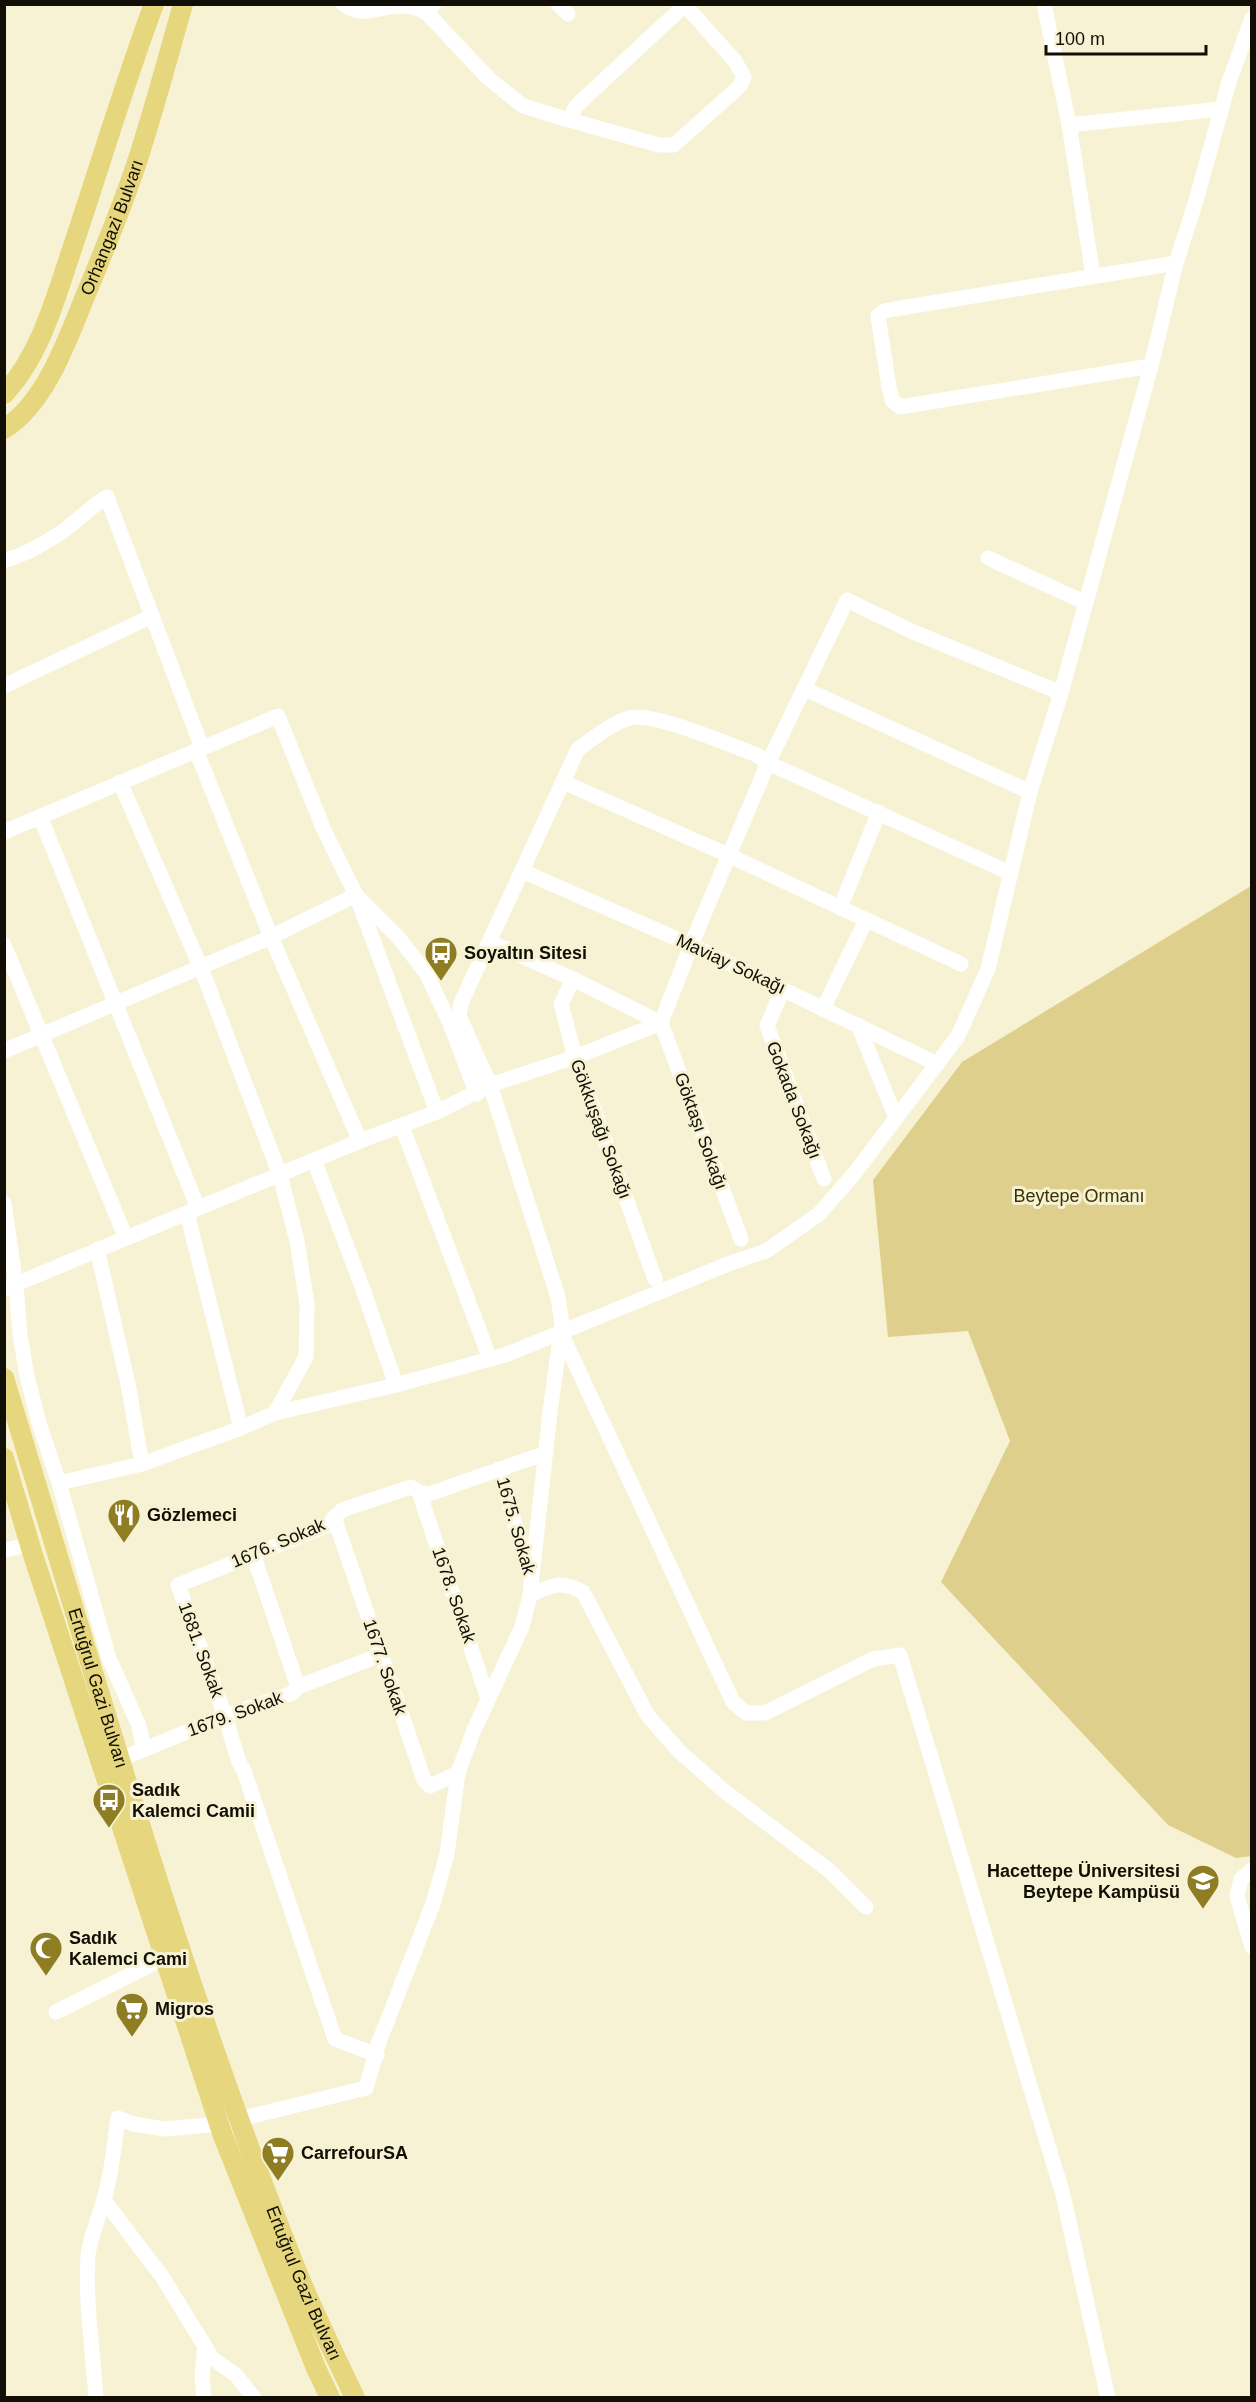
<svg xmlns="http://www.w3.org/2000/svg" width="1256" height="2402" font-family="Arial,sans-serif">
  <rect width="100%" height="100%" fill="#f8f2d4"/>
  <polygon fill="#ded08c" points="1251,886 1252,1856 1236,1858 1168,1825 941,1582 1010,1441 968,1331 888,1337 873,1180 962,1062"/>
  <g fill="none" stroke-linecap="round" stroke-linejoin="round">
    <g stroke="#fff" stroke-width="15">
      <path d="M343,4C363,19 381,5 403,6C411,6 419,9 426,12L434,4"/>
      <polyline points="558,4 568,14"/>
      <polyline points="1044,4 1069,125 1093,275"/>
      <polyline points="426,12 489,79 523,106 569,120 576,106 686,4"/>
      <polyline points="569,120 659,145 674,145 740,86 744,77 735,61 684,4"/>
      <polyline points="1069,125 1221,109"/>
      <polyline points="1151,366 900,407 892,400 889,387 878,316 884,311 894,309 1176,263"/>
      <polyline points="988,558 1086,603"/>
      <path d="M4,561C24,555 42,545 59,534C76,523 89,507 107,497L202,748"/>
      <polyline points="4,686 152,616"/>
      <polyline points="805,689 1030,792"/>
      <polyline points="196,750 271,937 360,1141"/>
      <polyline points="120,782 201,968 280,1175 297,1241 307,1304 306,1357 275,1413"/>
      <polyline points="563,782 728,855 961,964"/>
      <polyline points="40,816 198,1208"/>
      <polyline points="4,832 278,716 324,830 356,895 437,1112"/>
      <polyline points="522,871 691,945 937,1064"/>
      <polyline points="360,899 398,937 426,973 449,1021 477,1094"/>
      <polyline points="840,908 879,812"/>
      <polyline points="490,942 573,979 661,1023 741,1239"/>
      <polyline points="4,945 126,1238"/>
      <polyline points="573,979 561,1004 575,1057 655,1279"/>
      <polyline points="783,989 767,1026 824,1179"/>
      <polyline points="823,1009 866,920"/>
      <polyline points="858,1025 896,1118"/>
      <polyline points="4,1051 271,937 356,895"/>
      <polyline points="402,1126 490,1359"/>
      <polyline points="314,1160 364,1292 396,1385"/>
      <polyline points="4,1203 16,1286 20,1335 27,1376 39,1423 59,1483 109,1658 139,1726 144,1749"/>
      <polyline points="187,1213 241,1428"/>
      <polyline points="97,1249 128,1384 142,1464"/>
      <polyline points="4,1289 360,1141 437,1112 490,1085 575,1057 661,1023 691,945 768,763 847,600 911,631 1061,693"/>
      <polyline points="561,1333 733,1702 746,1713 765,1713 873,1659 900,1655 1063,2195 1108,2398"/>
      <polyline points="499,1469 530,1576"/>
      <polyline points="59,1483 142,1464 241,1428 275,1413 396,1385 505,1355 728,1264 766,1251 819,1214 854,1174 958,1036 988,969 1030,792 1061,693 1151,366 1176,263 1195,204 1229,82 1252,18"/>
      <polyline points="419,1492 488,1699"/>
      <polyline points="334,1517 424,1780 430,1786 458,1773"/>
      <polyline points="4,1550 30,1545"/>
      <polyline points="253,1554 298,1687"/>
      <path d="M530,1595C552,1585 561,1580 583,1592L648,1716L680,1752L723,1790L831,1872L866,1907"/>
      <polyline points="121,1759 225,1716 293,1693 298,1687 380,1655"/>
      <polyline points="1252,1870 1241,1879 1237,1896 1252,1947"/>
      <polyline points="56,2012 164,1958"/>
      <polyline points="377,2055 335,2039 244,1771 238,1760 225,1716 178,1585 328,1525 342,1510 411,1487 419,1492 429,1494 546,1453"/>
      <polyline points="104,2200 163,2278 212,2358 236,2375 254,2398"/>
      <path d="M96,2398C93,2351 85,2303 88,2256C90,2236 99,2219 104,2199C112,2173 114,2145 118,2118L133,2124L165,2129L219,2124L366,2088L379,2042L433,1904L447,1854L458,1773L474,1730L522,1627L530,1595L550,1412L562,1324L558,1297L490,1085L459,1016L461,1003L578,749C594,738 611,723 630,718C652,711 729,745 755,754L768,763L1010,873"/>
      <polyline points="204,2398 202,2377 205,2346"/>
    </g>
    <g stroke="#e6d67d" stroke-width="20">
      <path d="M4,394C41,355 56,296 73,246C100,166 124,84 154,4"/>
      <path id="s1" d="M4,429C46,403 68,338 86,294C104,251 122,207 137,162C154,110 168,57 183,4"/>
      <path id="s2" d="M4,1378C95,1675 179,1976 294,2264C312,2310 334,2353 355,2398"/>
      <polyline points="4,1458 33,1555 223,2136 316,2368 330,2398"/>
    </g>
  </g>
  <defs>
    <g id="bus-pin" transform="scale(1.725)"><path d="M0 17L-7.5 6A9.5 9.5 0 1 1 7.5 6Z" fill="#8e7d23" stroke="#f8f2d4"/><path d="M-5-6H5V4H4V6H2V4H-2V6H-4V4H-5ZM-3.5-4V0h7V-4ZM-3.5 1.2v1.5H-2V1.2ZM2 1.2v1.5H3.5V1.2Z" fill="#fff"/></g>
    <g id="restaurant-pin" transform="scale(1.725)"><path d="M0 17L-7.5 6A9.5 9.5 0 1 1 7.5 6Z" fill="#8e7d23" stroke="#f8f2d4"/><path d="M-5-6h1v4h1v-4h1v4h1v-4h1v5L-1.5 .5V6h-2V.5L-5-1ZM5-6V6H3V1.5H1.5Q1.5-4 5-6Z" fill="#fff"/></g>
    <g id="university-pin" transform="scale(1.725)"><path d="M0 17L-7.5 6A9.5 9.5 0 1 1 7.5 6Z" fill="#8e7d23" stroke="#f8f2d4"/><path d="M0-5L7-2L0 1L-7-2ZM-4 1L0 2.5L4 1V4Q0 6-4 4Z" fill="#fff"/></g>
    <g id="mosque-pin" transform="scale(1.725)"><path d="M0 17L-7.5 6A9.5 9.5 0 1 1 7.5 6Z" fill="#8e7d23" stroke="#f8f2d4"/><path d="M3.5-4.9A6 6 0 1 0 3.5 4.9A5 5 0 1 1 3.5-4.9Z" fill="#fff"/></g>
    <g id="supermarket-pin" transform="scale(1.725)"><path d="M0 17L-7.5 6A9.5 9.5 0 1 1 7.5 6Z" fill="#8e7d23" stroke="#f8f2d4"/><path d="M-6-5.5h2.5l.6 2H6L4.5 2H-2.5L-4.4-4H-6ZM-1.5 3.2a1.3 1.3 0 1 0 .1 0ZM3 3.2a1.3 1.3 0 1 0 .1 0Z" fill="#fff"/></g>
  </defs>
  <g fill-rule="evenodd">
    <use href="#bus-pin" x="441" y="953"/>
    <use href="#restaurant-pin" x="124" y="1515"/>
    <use href="#bus-pin" x="109" y="1800"/>
    <use href="#university-pin" x="1203" y="1881"/>
    <use href="#mosque-pin" x="46" y="1948"/>
    <use href="#supermarket-pin" x="132" y="2009"/>
    <use href="#supermarket-pin" x="278" y="2153"/>
  </g>
  <g text-anchor="middle" dominant-baseline="central" stroke-width="6" stroke-linejoin="round" paint-order="stroke">
    <g font-size="18" fill="#110f05" stroke="#f8f2d4">
      <text stroke="none"><textPath href="#s1" startOffset="232">Orhangazi Bulvarı</textPath></text>
      <text transform="translate(731 964) rotate(25)">Maviay Sokağı</text>
      <text transform="translate(794 1100) rotate(69)">Gokada Sokağı</text>
      <text transform="translate(601 1129) rotate(70)">Gökkuşağı Sokağı</text>
      <text transform="translate(701 1131) rotate(70)">Göktaşı Sokağı</text>
      <text transform="translate(516 1526) rotate(74)">1675. Sokak</text>
      <text transform="translate(278 1543) rotate(-23)">1676. Sokak</text>
      <text transform="translate(454 1595) rotate(71)">1678. Sokak</text>
      <text transform="translate(201 1650) rotate(70)">1681. Sokak</text>
      <text transform="translate(385 1667) rotate(71)">1677. Sokak</text>
      <text stroke="none"><textPath href="#s2" startOffset="324">Ertuğrul Gazi Bulvarı</textPath></text>
      <text transform="translate(235 1714) rotate(-20)">1679. Sokak</text>
      <text stroke="none"><textPath href="#s2" startOffset="954">Ertuğrul Gazi Bulvarı</textPath></text>
    </g>
    <g font-size="18" font-weight="bold" fill="#110f05" stroke="#f8f2d4" text-anchor="start">
      <text x="464" y="953">Soyaltın Sitesi</text>
      <text x="147" y="1515">Gözlemeci</text>
      <text x="132" y="1790">Sadık<tspan x="132" dy="21">Kalemci Camii</tspan></text>
      <text x="1180" y="1871" text-anchor="end">Hacettepe Üniversitesi<tspan x="1180" dy="21">Beytepe Kampüsü</tspan></text>
      <text x="69" y="1938">Sadık<tspan x="69" dy="21">Kalemci Cami</tspan></text>
      <text x="155" y="2009">Migros</text>
      <text x="301" y="2153">CarrefourSA</text>
    </g>
    <g font-size="18" fill="#3b3202" stroke="#f8f2d4">
      <text x="1079" y="1196">Beytepe Ormanı</text>
    </g>
  </g>
  <rect width="1256" height="2402" fill="none" stroke="#110f05" stroke-width="12"/>
  <path d="M1046 45v9h160v-9" fill="none" stroke="#110f05" stroke-width="3"/>
  <text x="1055" y="45" font-size="18" fill="#110f05" stroke="#f8f2d4" stroke-width="4.5" paint-order="stroke">100 m</text>
</svg>
